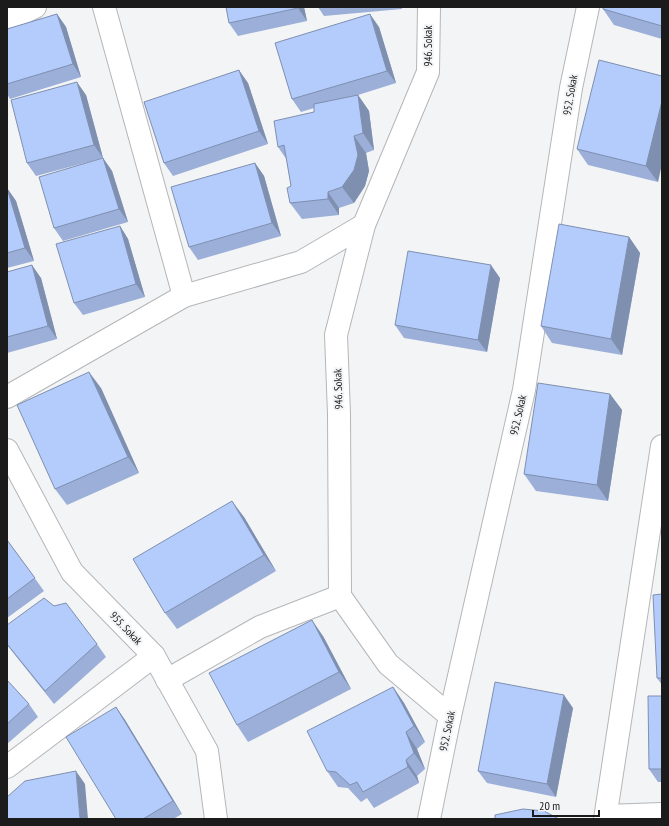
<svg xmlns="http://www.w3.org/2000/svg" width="669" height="826" font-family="'PT Sans Narrow',sans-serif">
  <rect width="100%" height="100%" fill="#f3f4f6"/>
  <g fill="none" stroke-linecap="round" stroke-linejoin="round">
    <g stroke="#b5b6b8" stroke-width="24">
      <g id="minor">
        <polyline points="104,7 184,296"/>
        <polyline points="7,21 35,7"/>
        <polyline points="7,397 184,296 301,262 364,225"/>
        <polyline points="7,450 72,572 154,656 207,751 216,819"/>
        <polyline points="340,596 388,664 450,716"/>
        <polyline points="167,680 260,627 340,596 339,414 336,335 364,225 428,72 429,7"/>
        <polyline points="7,767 154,656"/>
        <polyline points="606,816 662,814"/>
        <polyline points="429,819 450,716 524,390 571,88 588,7"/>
        <polyline points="605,819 662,446"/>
      </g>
    </g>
    <use href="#minor" stroke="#fff" stroke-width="22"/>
  </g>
  <g fill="#9bafd8">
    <polygon points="226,7 304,7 307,21 238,36 229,23"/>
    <polygon points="318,7 402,7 402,9 324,16"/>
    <polygon points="662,7 662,39 614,25 603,9"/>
    <polygon points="57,14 66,27 81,77 10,99 7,94 7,29"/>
    <polygon points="379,27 396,83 358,95 369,111 374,150 366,153 369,171 365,186 354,203 339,208 339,215 302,219 290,203 291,186 287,160 278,147 314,112 314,108 301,112 292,99"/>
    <polygon points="662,76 658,182 588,165 577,149"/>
    <polygon points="248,83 268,144 173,176 164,163"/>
    <polygon points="86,95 103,158 36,176 27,163"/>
    <polygon points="103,158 112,171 128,222 63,241 54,228"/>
    <polygon points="255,163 264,176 281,236 198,260 189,247"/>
    <polygon points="7,188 16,201 34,261 7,268"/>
    <polygon points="120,226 128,239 145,297 83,315 74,303"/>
    <polygon points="629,237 640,253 622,355 552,343 541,326"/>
    <polygon points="7,272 41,278 57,339 7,353"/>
    <polygon points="500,278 487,352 404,338 395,325"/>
    <polygon points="101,388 139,473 67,505 55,489"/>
    <polygon points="610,394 622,410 608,501 536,491 524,474"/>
    <polygon points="244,517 276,571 177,629 165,613"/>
    <polygon points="7,540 44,591 7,618"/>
    <polygon points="662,594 662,685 657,678"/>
    <polygon points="7,625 97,644 106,657 54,704 7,645"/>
    <polygon points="323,636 351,689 248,742 237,725"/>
    <polygon points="7,680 29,704 38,717 7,744"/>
    <polygon points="393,687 404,703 425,742 417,749 425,769 417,776 419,783 374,808 367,798 361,802 348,788 338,787 327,771"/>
    <polygon points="662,696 662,782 658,782 649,769"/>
    <polygon points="116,707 125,720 182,814 173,819 116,819"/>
    <polygon points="573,708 556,797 487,783 478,771"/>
  </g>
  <g fill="#7e8fb0">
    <polygon points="298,7 304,7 307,21 298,8"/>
    <polygon points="57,14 66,27 81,77 73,64"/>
    <polygon points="370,14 379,27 396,83 387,71"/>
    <polygon points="239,70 248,83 268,144 259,131"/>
    <polygon points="77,82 86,95 103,158 94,145"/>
    <polygon points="358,95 369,111 374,150 363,133"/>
    <polygon points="662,101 662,164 658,182 646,166"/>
    <polygon points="354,136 366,153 369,171 365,186 354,203 342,187"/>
    <polygon points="103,158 112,171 128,222 119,209"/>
    <polygon points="255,163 264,176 281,236 272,223"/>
    <polygon points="7,188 16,201 34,261 25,248"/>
    <polygon points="328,192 339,208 339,215 328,199"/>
    <polygon points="120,226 128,239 145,297 136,284"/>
    <polygon points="629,237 640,253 622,355 611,339"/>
    <polygon points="32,265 41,278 57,339 48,326"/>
    <polygon points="491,265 500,278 487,352 478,340"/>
    <polygon points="89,372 101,388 139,473 128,457"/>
    <polygon points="610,394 622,410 608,501 597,485"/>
    <polygon points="232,501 244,517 276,571 264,555"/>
    <polygon points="312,620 323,636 351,689 339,672"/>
    <polygon points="393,687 404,703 425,742 414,726"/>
    <polygon points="564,695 573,708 556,797 547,784"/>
    <polygon points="116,707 125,720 182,814 173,801"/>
    <polygon points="406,732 417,749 425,769 414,753"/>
    <polygon points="406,760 417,776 419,783 408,767"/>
    <polygon points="76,771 85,784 88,819 80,819"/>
  </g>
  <g fill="#b4ccfb" stroke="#7e8fb0">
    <polygon points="226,7 298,7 298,8 229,23"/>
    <polygon points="603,7 662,7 662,26 603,9"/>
    <polygon points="57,14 73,64 7,84 7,29"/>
    <polygon points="370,14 387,71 292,99 275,43"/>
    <polygon points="599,60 662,76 662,101 646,166 577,149"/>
    <polygon points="239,70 259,131 164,163 144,102"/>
    <polygon points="77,82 94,145 27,163 11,100"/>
    <polygon points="358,95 363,133 354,136 358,155 354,170 342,187 328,192 328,199 290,203 287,188 291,186 284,145 278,147 274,121 314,112 314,104"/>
    <polygon points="103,158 119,209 54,228 39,177"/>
    <polygon points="255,163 272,223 189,247 171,187"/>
    <polygon points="7,188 25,248 7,253"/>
    <polygon points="559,224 629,237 611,339 541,326"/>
    <polygon points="120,226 136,284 74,303 56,244"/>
    <polygon points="408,251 491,265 478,340 395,325"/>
    <polygon points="32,265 48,326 7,337 7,272"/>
    <polygon points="89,372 128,457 55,489 17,405"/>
    <polygon points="538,383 610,394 597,485 524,474"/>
    <polygon points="232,501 264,555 165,613 133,559"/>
    <polygon points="7,540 35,578 7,599"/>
    <polygon points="662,594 662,678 657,678 653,595"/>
    <polygon points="44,598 54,606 66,603 97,644 45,691 7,644 7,625"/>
    <polygon points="312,620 339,672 237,725 209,673"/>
    <polygon points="7,680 29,704 7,724"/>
    <polygon points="495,682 564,695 547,784 478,771"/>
    <polygon points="393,687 414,726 406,732 414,753 406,760 408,767 363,792 357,782 350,785 336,772 327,771 307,731"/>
    <polygon points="648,696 662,696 662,769 649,769"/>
    <polygon points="116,707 173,801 143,819 116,819 66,737"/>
    <polygon points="76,771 80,819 7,819 7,797 25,781"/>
    <polygon points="523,809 544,811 559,819 495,819 495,815"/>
  </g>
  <g text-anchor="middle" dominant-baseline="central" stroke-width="4" stroke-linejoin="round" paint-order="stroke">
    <g font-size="11" fill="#1b1b1c" stroke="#f3f4f6">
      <text transform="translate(428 46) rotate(-90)">946. Sokak</text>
      <text transform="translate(570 95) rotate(-80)">952. Sokak</text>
      <text transform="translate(338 389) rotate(-92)">946. Sokak</text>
      <text transform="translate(518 415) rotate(-77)">952. Sokak</text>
      <text transform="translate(126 628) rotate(46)">955. Sokak</text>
      <text transform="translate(447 731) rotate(-78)">952. Sokak</text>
    </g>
  </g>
  <rect width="669" height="826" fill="none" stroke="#1b1b1c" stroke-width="16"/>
  <path d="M533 810v6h66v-6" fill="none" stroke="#1b1b1c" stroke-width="2"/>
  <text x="539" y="810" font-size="12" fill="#1b1b1c" stroke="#f3f4f6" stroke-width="3" paint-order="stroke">20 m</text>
</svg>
